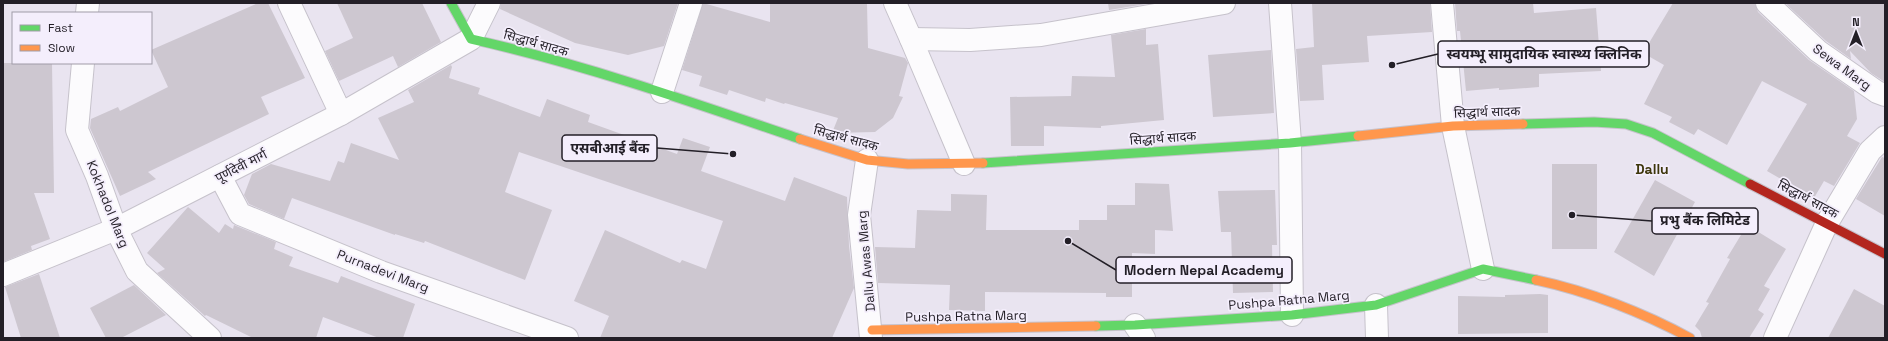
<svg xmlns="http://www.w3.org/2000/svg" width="1888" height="341" font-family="'Space Grotesk','Noto Sans Devanagari',sans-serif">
  <rect width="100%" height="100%" fill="#e9e4f0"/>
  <g fill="#cdc7d0">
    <polygon points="258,3 268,3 305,78 261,97 269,114 148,172 156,179 120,196 90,128 91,119 118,107 120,111 168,87 151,50"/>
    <polygon points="337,3 422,3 441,42 398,67 393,56 339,81 325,51 353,38"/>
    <polygon points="501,3 678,3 664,46 628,55 575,43 500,9"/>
    <polygon points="703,3 770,22 770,3 867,4 868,48 905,58 908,63 899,96 903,97 893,118 875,132 832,133 838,118 785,103 784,104 766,98 765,102 729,90 727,95 699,86 702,76 682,70"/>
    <polygon points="1108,3 1146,3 1146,4 1109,10"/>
    <polygon points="1312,3 1430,3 1432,32 1367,36 1369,62 1322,65 1324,100 1300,101 1296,49 1314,47"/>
    <polygon points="1455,3 1533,3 1534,13 1596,8 1601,71 1539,74 1539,87 1499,90 1499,88 1466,91 1460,31 1457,31"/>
    <polygon points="1673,3 1755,3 1758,12 1809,60 1854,91 1857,119 1847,136 1860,143 1834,186 1824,181 1814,198 1767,171 1807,104 1762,81 1727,145 1698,129 1694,135 1669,122 1672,117 1644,104 1664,65 1643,53"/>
    <polygon points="1785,3 1885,3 1885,82 1871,73 1850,51 1851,59 1826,41"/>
    <polygon points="1146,29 1146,45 1158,44 1164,120 1101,126 1101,128 1044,126 1044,146 1011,146 1010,97 1071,96 1072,76 1115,77 1111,35"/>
    <polygon points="1271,50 1274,113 1213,117 1208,55"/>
    <polygon points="3,63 52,63 54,193 34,193 50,239 31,246 32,250 3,262"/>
    <polygon points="451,65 452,67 449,78 480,88 478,94 540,117 547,99 590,115 588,122 677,154 683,138 710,147 701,171 785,201 794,177 847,197 849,246 854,288 832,338 600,338 609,316 574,301 605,230 680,263 682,260 706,269 723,221 519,152 505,192 552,210 525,280 425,241 424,243 395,234 395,235 292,198 284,219 249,204 244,195 252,174 271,164 330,181 338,161 344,163 351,143 399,160 378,118 414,102 408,90"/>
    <polygon points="1882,157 1885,158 1885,216 1856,199"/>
    <rect x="1552" y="164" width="45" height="85"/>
    <polygon points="1655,180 1695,202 1654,276 1614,252"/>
    <polygon points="1135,183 1169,184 1173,231 1155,230 1155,254 1132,253 1132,297 1106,297 1106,293 985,292 985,311 949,310 950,285 878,283 875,247 915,248 917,210 951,211 951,194 987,195 986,230 1079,230 1079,220 1107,220 1107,205 1135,205"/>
    <polygon points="1275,190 1277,245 1272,245 1273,292 1233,293 1231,232 1221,232 1218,191"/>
    <polygon points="188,207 219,233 225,224 233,229 234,225 276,242 274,249 293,257 289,266 338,283 341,276 415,304 403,338 379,338 323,317 316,338 253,338 206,315 205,316 157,273 165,269 147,253"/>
    <polygon points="1747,225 1786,249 1764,286 1770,289 1758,310 1764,314 1749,338 1702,338 1700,331 1695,326 1709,303 1706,302 1730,259 1727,258"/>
    <polygon points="39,274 60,338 21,338 5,287"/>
    <polygon points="134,285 166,315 121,338 106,338 90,308"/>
    <polygon points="1854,289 1885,306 1885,338 1828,338"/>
    <polygon points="1540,294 1548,295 1548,333 1458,334 1458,296 1505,297 1505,295"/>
  </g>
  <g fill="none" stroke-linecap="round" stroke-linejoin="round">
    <g stroke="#c6c2cb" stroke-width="24">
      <g id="street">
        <polyline points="289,3 341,114"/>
        <polyline points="895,3 911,39 964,164"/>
        <polyline points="1280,3 1290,143 1292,315"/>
        <polyline points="1442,3 1453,126 1483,269"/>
        <polyline points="1767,3 1818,51 1877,92 1885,95"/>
        <polyline points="87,13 88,3"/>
        <polyline points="911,39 970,40 1041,35 1224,3"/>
        <polyline points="83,63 77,130 97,176 116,229 137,271 210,338"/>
        <polyline points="662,92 691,3"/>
        <polyline points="867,160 859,215 871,338"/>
        <polyline points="220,176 240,214 381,272 567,338"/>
        <polyline points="3,275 116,229 341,114 471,39 489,3"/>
        <polyline points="1376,305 1377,338"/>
        <polyline points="1135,325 1144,338"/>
        <polyline points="1775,338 1827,223 1870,151 1885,137"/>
      </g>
    </g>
    <g stroke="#c6c2cb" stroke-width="11">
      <g id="fast">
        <path d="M451,3L471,39C583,64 692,102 800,139"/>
        <polyline points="1523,124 1594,122 1626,124 1653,133 1750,184"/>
        <polyline points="983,163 1290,143 1358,136"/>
        <polyline points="1096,326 1135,325 1292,315 1376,305 1483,269 1536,280"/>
      </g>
    </g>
    <g stroke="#c6c2cb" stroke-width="11">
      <g id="slow">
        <polyline points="1358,136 1453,126 1523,124"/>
        <polyline points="800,139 867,160 908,164 983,163"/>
        <path d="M1536,280C1588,291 1644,313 1690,338"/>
        <polyline points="872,330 1096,326"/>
      </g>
    </g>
    <g stroke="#c6c2cb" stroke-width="11">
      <polyline id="jam" points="1750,184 1885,254"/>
    </g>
    <use href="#street" stroke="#fcfbfd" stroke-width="22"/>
    <use href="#fast" stroke="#63d668" stroke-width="9"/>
    <use href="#slow" stroke="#ff974d" stroke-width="9"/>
    <use href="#jam" stroke="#b3261e" stroke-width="9"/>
  </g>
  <g text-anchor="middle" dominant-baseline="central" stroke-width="3.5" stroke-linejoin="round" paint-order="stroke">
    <g font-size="13" fill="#231f27" stroke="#f4eefc">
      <text transform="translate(536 43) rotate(16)">सिद्धार्थ सादक</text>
      <text transform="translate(1842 67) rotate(36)">Sewa Marg</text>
      <text transform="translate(1487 112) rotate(-2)">सिद्धार्थ सादक</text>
      <text transform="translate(846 138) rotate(15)">सिद्धार्थ सादक</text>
      <text transform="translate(1163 138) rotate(-4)">सिद्धार्थ सादक</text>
      <text transform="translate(241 166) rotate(-27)">पूर्णदेवी मार्ग</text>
      <text transform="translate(1808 199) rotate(28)">सिद्धार्थ सादक</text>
      <text transform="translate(108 204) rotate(68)">Kokhadol Marg</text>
      <text transform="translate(866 261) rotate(-95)">Dallu Awas Marg</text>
      <text transform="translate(383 271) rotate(21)">Purnadevi Marg</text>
      <text transform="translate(1289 300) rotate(-5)">Pushpa Ratna Marg</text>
      <text transform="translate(966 316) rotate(-1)">Pushpa Ratna Marg</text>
    </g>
    <g font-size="14" font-weight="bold" fill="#3e370c" stroke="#f4eefc">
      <text x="1652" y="169">Dallu</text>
    </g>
  </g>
  <path fill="none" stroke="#231f27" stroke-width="1.5" d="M1392 65L1438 54M733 154L657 148M1572 215L1652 221M1068 241L1116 270"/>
  <g fill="#231f27" stroke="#f4eefc" stroke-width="1.5">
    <circle cx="1392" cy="65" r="4"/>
    <circle cx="733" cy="154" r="4"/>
    <circle cx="1572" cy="215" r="4"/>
    <circle cx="1068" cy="241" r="4"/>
  </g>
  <g fill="#f4eefc" stroke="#231f27" stroke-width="1.5">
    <rect x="1438" y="41" width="211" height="26" rx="4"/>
    <rect x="562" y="135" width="95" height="26" rx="4"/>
    <rect x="1652" y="208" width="106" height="26" rx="4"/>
    <rect x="1116" y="257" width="176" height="26" rx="4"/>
  </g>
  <g font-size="14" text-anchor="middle" font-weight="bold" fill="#231f27">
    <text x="1544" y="59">स्वयम्भू सामुदायिक स्वास्थ्य क्लिनिक</text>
    <text x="610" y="153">एसबीआई बैंक</text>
    <text x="1705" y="225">प्रभु बैंक लिमिटेड</text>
    <text x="1204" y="275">Modern Nepal Academy</text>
  </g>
  <rect width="1888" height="341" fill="none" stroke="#231f27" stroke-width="8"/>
  <rect x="12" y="12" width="140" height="52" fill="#f4eefc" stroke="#a09ba7"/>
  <rect x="20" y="25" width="20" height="6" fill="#63d668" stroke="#a09ba7"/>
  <text x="48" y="32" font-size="12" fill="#231f27">Fast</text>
  <rect x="20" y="45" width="20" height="6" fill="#ff974d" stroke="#a09ba7"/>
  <text x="48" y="52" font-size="12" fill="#231f27">Slow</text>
  <g transform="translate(1856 32)" stroke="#f4eefc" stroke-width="3" paint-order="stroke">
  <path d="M0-3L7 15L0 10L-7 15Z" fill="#231f27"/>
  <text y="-6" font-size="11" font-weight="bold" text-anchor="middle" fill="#231f27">N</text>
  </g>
</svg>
